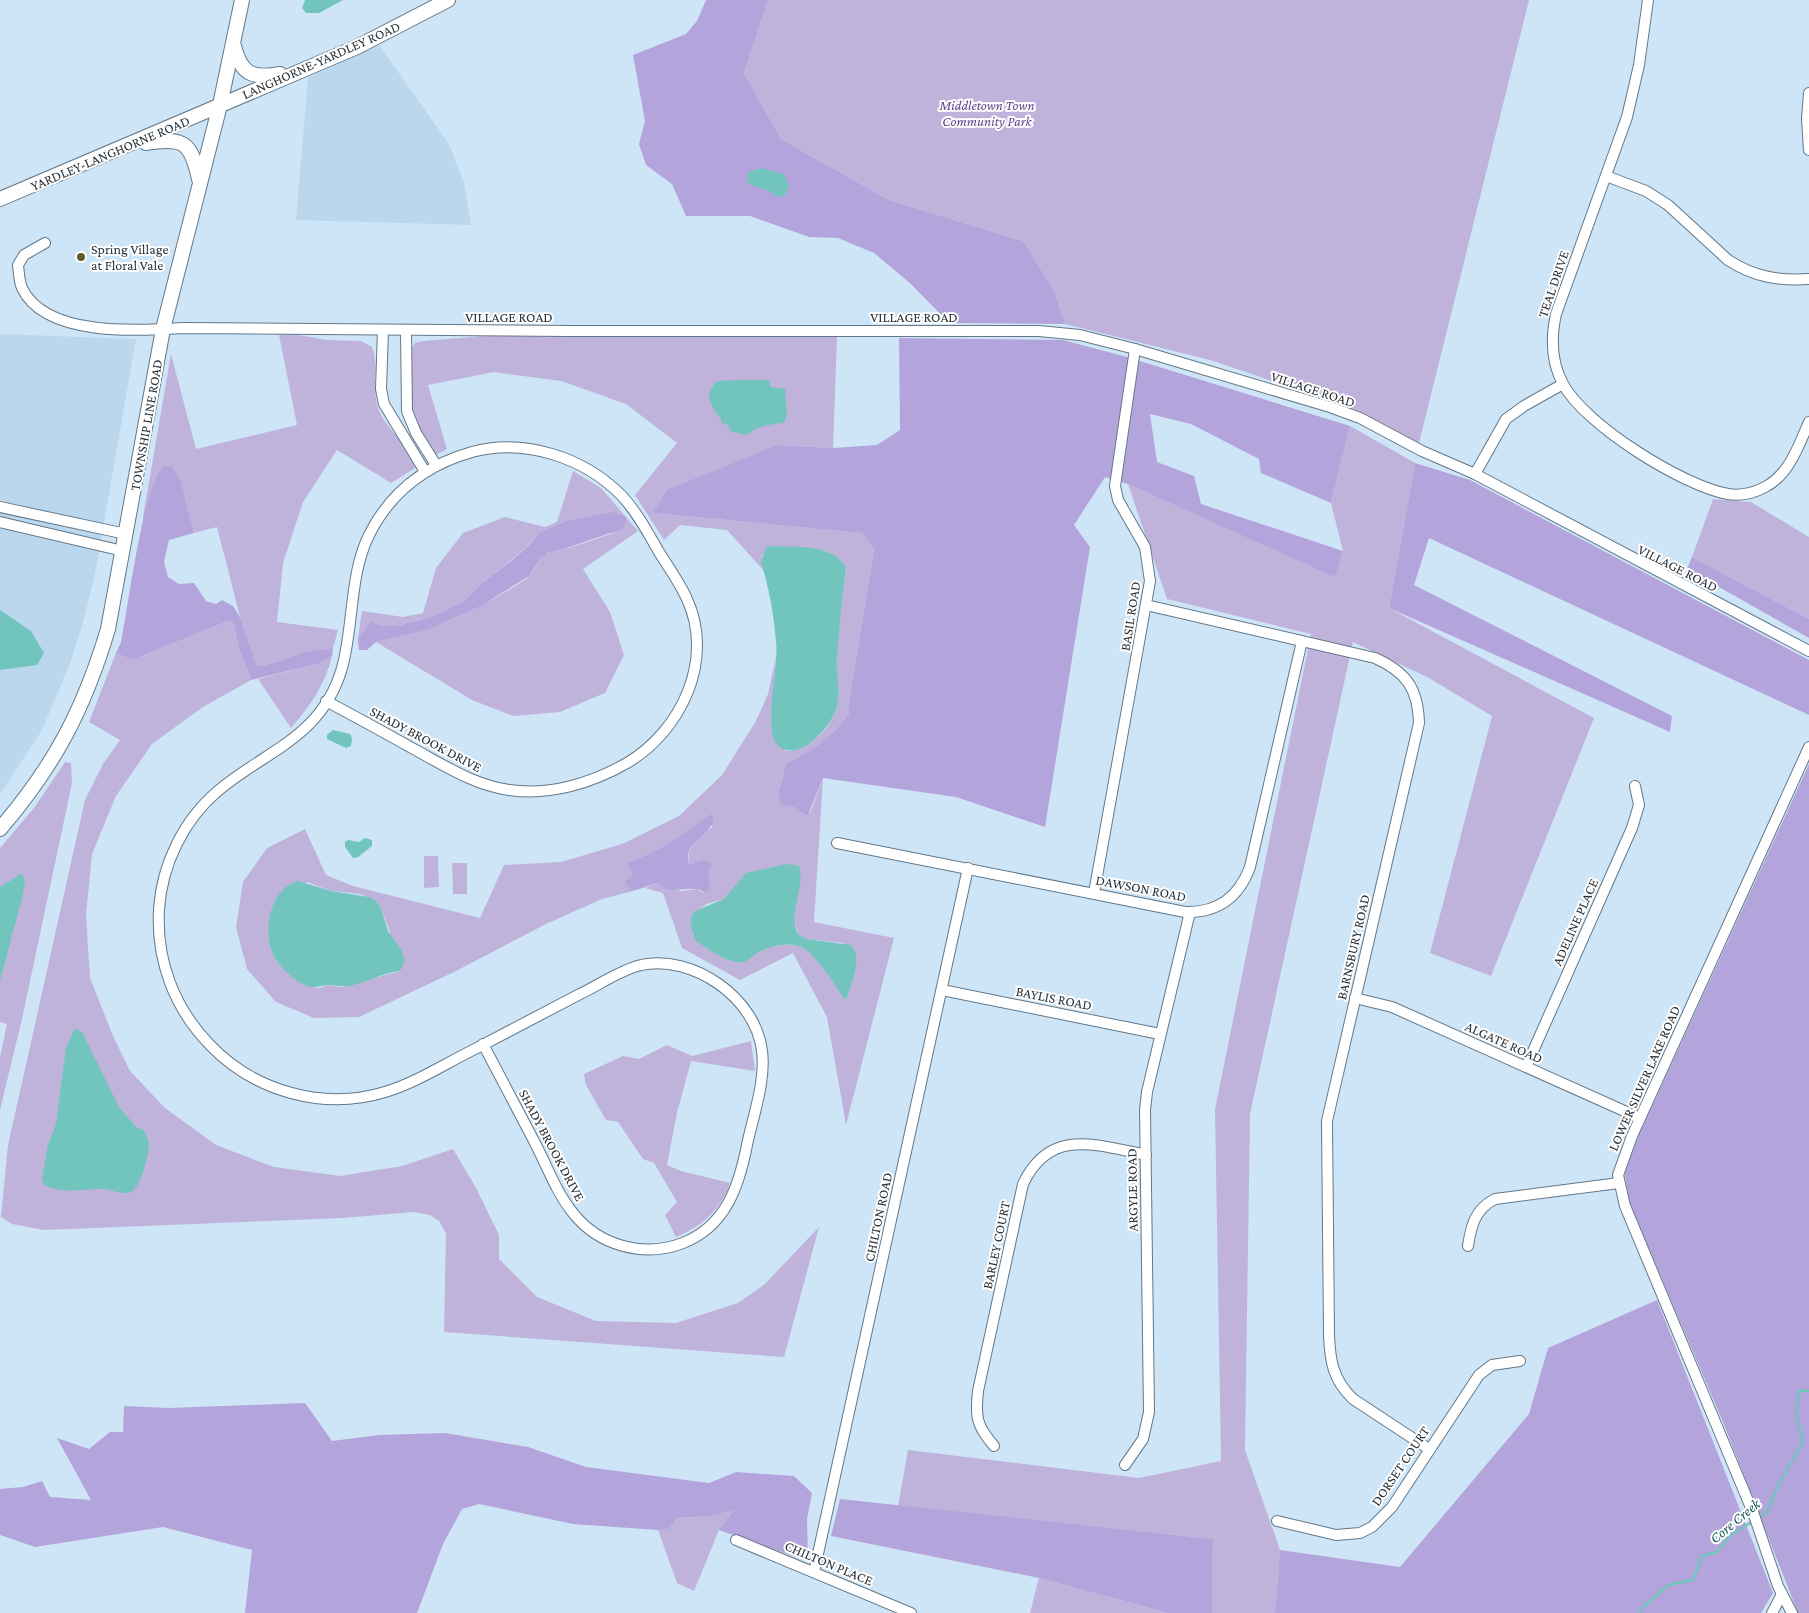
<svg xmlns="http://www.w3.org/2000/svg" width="1809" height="1613" font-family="'Crimson Pro',serif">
  <rect width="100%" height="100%" fill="#cee5f7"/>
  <g fill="#bbd7ee">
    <polygon points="379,45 449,144 464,183 471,225 296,220 308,78"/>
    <polygon points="0,334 136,339 95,574 82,626 69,666 42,730 0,794"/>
  </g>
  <g fill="#bfb3dc" fill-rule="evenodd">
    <polygon points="768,0 1529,0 1419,443 1357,410 1210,360 1065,324 1054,290 1023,241 889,200 781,139 744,73"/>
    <path d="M293,334L327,340L361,341L372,347C380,366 370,391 380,413C387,429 414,450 415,468L391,483L337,450L303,502L283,563L277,622L338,630L333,648L307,651L264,666H257L240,617L217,527L194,533L181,481L160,470L143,523V517L171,354L196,449L297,425L279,335Z"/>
    <path d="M486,336L837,337L833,448L778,445L653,513L863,533L874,549L848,707L849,714C831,737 813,751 786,763L778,795L780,804L796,808L805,815L810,813L823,778L814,922L894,938L846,1125L827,1017L793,953L740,980L682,948L663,893L645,888L657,883L681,891L697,889L702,892L710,887L707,871L695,862L689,864C686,848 699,835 712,827L711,815L680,837L641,859L631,870L633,874L626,880L633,891L602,899L546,924L456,971L359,1017L314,1018L276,1002L247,969L236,927L243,882L267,848L305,829L326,875L353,886L480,918L504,865L561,862L622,844L679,816L722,775L756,721L768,694L776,656L771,720L777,745L787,751C812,750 835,724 838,700C840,687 836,674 837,661C838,631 842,599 846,569L827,551L772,546L762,556L766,573L727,530L680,525L664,540L635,495L677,443L626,404L561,381L494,372L428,385L447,449L436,455L420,431L411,406L410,350L415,343L423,341ZM307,882L331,891L360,894L376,901L381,908L392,938L401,949L400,971L341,987L328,985L319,988L305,985L279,964L271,950L270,924ZM724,899L794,921L798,934L806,939L843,943L850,984L847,999C834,983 822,960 805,949C791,940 770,946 757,953C753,956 748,961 744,962C729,965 711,949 699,942C691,935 690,923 692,914L707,904Z"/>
    <polygon points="1350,426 1415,463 1389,608 1594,718 1491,976 1430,953 1492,716 1429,678 1353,642 1250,1114 1245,1450 1280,1550 1275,1613 1212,1613 1213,1539 898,1506 908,1450 1139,1478 1221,1461 1215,1109 1311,634 1167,599 1128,484 1335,576 1343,551 1331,503"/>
    <path d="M573,471L601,488L638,531L583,569L610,612L624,655L605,693L560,712L513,716L472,700L376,642C431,630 479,611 526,579C535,572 537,559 547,553C551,550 557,551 562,550C579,545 596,539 613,533L586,518L566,521L538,533C532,547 494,572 481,584C475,589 469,598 462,602C451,607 438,615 427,618C417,622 410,619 402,627C386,625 360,624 357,645L362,611L403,617L423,613L436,568L463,533L505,517L545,527L557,522Z"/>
    <polygon points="1713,499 1751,502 1809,537 1809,619 1692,557"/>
    <polygon points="228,621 233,622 239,648 251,680 203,707 152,744 116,796 92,854 86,915 90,978 113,1036 130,1071 165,1108 216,1145 274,1167 340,1176 402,1166 453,1149 476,1188 499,1235 499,1259 537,1297 596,1321 676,1323 738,1303 765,1284 819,1227 784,1357 444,1332 446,1233 439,1221 430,1215 414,1212 343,1218 44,1230 12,1224 1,1217 8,1145 85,800 103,764 120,740 89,722 116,653 132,660"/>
    <path d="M332,656C325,685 310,706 291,728L258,679L318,664Z"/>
    <polygon points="65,762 71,763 72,783 22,1019 0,1110 0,1057 7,1024 0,1022 0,848 34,808"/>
    <polygon points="424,856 438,856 439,887 424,888"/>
    <polygon points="452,863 467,863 467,894 453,894"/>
    <path d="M751,1041L755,1071L691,1061L677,1113L667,1165L681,1171L730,1183C721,1210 702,1226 676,1237L665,1215L677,1202L654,1163L643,1159L618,1122L606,1120L586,1085L584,1074L623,1056L639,1059L667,1045L692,1056Z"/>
    <polygon points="735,1509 719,1530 694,1591 677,1583 658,1530 669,1529 677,1518 709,1516"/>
    <polygon points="1039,1578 1168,1613 1030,1613"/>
  </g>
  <g fill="#b4a4dc">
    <polygon points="706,0 768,0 744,73 781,139 889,200 1023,241 1054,290 1065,324 949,323 910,283 874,253 838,238 809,237 750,216 686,216 672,184 646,165 639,144 645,121 633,55 686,34 697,21"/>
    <path d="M899,338L1063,340L1127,357L1350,426L1331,503L1261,473L1259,459L1191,424L1150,414L1157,462L1194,476L1201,504L1343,551L1335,577L1128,484L1105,477L1074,525L1090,547L1045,827L956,797L823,778L808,815H805L796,808L780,804L778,795L786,763C813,751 831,737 849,714L848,707L874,549L862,533L653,513L667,490L778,445L833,448L877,445L900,430Z"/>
    <polygon points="1415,463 1470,480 1809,660 1809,715 1429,538 1414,585 1672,716 1670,732 1389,608"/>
    <path d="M164,466L172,467L181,481L194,533L169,540L164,562L168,577L179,584L194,583L206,601L216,604L222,600L233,606L240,617L257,666H264L307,651L333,648L332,656L318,664L251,680L239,648L233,622L228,621L132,660L116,653L121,642C128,609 143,484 164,466Z"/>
    <path d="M613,512L626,517V521L622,529L561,550L548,552L540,559L529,576L481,606L429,629L376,642L367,650H359L358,639L371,622L381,626H402C410,620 417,622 427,618C438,615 451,607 462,602C469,598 475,589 481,584C494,573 533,547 538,533L566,521Z"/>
    <polygon points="1692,557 1809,619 1809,638 1687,569"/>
    <polygon points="1809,764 1809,1613 1798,1613 1723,1422 1630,1204 1624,1171 1634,1146"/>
    <path d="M711,814L714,820C709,836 683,842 689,864L703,860L709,862L711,866L708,871L710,887L707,892C703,892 700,889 696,889C682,887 670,895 657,883L633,891L626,885V880L633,874L627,863C659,853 684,833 711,814Z"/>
    <polygon points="1657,1300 1773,1593 1761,1613 1275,1613 1280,1550 1400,1567 1529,1414 1548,1348"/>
    <polygon points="305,1403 332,1441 379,1435 445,1433 528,1447 586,1467 709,1483 736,1472 794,1476 812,1493 807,1519 808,1561 719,1530 734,1510 709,1516 677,1518 669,1529 658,1530 573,1524 479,1504 462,1509 443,1544 417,1613 245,1613 252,1550 163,1527 35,1547 0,1535 0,1489 23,1487 42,1481 50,1497 91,1500 57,1438 89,1449 110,1432 123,1432 124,1406 169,1408"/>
    <polygon points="840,1499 1213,1539 1212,1613 1168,1613 1039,1578 831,1536"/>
  </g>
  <g fill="#72c5bd">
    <polygon points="305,0 343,0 319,13 306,13 302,8"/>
    <path d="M761,168L784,174L789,186L785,196H775C767,187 756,189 747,182L748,172Z"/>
    <path d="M738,380H769L771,387L785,389L787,415L784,423C771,424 756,426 747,435L732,432L726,423L723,424C717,409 698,397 718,381Z"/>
    <path d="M772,546C796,547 835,544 846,568C842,599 839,629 837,660C836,675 841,690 837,706C834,722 807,755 787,750C783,750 780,747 777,745C763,725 779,667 776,642C774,615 769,588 761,562L766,547Z"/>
    <polygon points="0,610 31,631 44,653 37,665 0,670"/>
    <polygon points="333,730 350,734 352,738 351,746 346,748 327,739 327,735"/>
    <polygon points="365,838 372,840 372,846 358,857 353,858 345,847 345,842 348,840 359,842"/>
    <path d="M787,864L799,866C806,889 787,913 798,934L806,939L851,945C864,961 850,982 847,999L844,998C832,982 821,961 805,949C791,940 770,946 757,953C753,956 748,961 744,962C729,965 705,948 695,939C692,930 687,919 695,911L724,899L746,873Z"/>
    <polygon points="22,873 25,881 23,894 0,981 0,887"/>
    <path d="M298,881L331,891L369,897L376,901L381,908L388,931L401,949L405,961L400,971C382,973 366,983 349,986C342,987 336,985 330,985C321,985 316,989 307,986C294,981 277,965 272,952C263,927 271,888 298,881Z"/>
    <path d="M75,1028L82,1032L119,1107L137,1128L143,1129C146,1135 149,1140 149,1147C148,1157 140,1189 131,1192C123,1195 112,1190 104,1189C85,1188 62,1195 44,1185L42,1178L48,1145L56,1124L66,1048Z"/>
  </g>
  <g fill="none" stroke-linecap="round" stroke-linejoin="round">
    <g stroke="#72c5bd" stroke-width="2.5">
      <polyline points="1758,1518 1767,1512 1779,1484 1803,1441 1797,1418 1798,1391 1809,1391"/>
      <polyline points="1640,1613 1642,1608 1668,1585 1693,1580 1702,1556 1717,1552 1730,1536 1753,1521"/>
    </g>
    <g stroke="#637888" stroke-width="12">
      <g id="street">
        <path d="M1648,0L1639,65L1627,117L1556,314C1551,337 1551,362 1563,384C1585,425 1683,486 1728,494C1741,496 1754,493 1765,487C1789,475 1799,445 1809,422"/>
        <polyline points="1809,93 1807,119 1809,150"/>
        <path d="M1606,176L1646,191L1668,205L1728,260C1754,277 1779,281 1809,279"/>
        <path d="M45,243L24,255L18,265C19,273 19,281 22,288C45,337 138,331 183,328L569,331H1039L1080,335L1135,349L1330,407L1360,418L1422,451L1475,474L1809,651"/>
        <polyline points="383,330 381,389 384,404 424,470"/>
        <polyline points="406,330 407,411 416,433 436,465"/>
        <polyline points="1475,474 1506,419 1524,406 1563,384"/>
        <polyline points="0,507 126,534"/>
        <polyline points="0,522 123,551"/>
        <path d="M1146,605L1375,658C1406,672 1418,688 1419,723L1327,1121L1329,1335C1330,1361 1333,1380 1353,1399L1429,1449"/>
        <path d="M326,701C354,716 382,731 410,747C442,764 473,785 509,790C550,796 592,783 627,763C681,731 715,660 687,599C680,583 669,568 659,552C648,533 637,512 622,496C584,457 524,438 472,452C426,465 391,491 369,535C349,576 354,625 342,668C322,737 267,750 219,790C184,819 162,864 159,909C156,960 174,1008 210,1045C254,1091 323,1111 385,1092C415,1083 443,1065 471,1051C507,1032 543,1013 580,994C599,985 620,970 641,965C693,954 756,998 762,1051C766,1081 753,1116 747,1145C739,1186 726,1226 683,1243C644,1258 599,1246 573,1213C556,1192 546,1164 534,1141C517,1109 500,1076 483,1044"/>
        <path d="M837,843L1185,912C1218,913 1239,897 1250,867L1302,641"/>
        <polyline points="1094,893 1150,581 1145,547 1118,500 1115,486 1135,349"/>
        <polyline points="942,990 1160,1034"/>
        <polyline points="1355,998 1392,1007 1640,1118"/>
        <polyline points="1526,1067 1632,828 1639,805 1635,786"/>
        <path d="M1468,1246C1471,1226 1475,1209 1495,1199L1619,1183"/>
        <path d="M994,1446C977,1426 975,1418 978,1391L1023,1184C1050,1127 1096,1145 1146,1155"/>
        <polyline points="1125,1465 1143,1439 1149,1412 1145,1110 1147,1092 1190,912"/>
        <polyline points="1277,1521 1336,1535 1360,1533 1372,1527 1392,1507 1479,1375 1492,1365 1520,1361"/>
        <polyline points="736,1540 911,1613"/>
        <polyline points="814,1572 968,868"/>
        <polyline points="1772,1613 1782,1594"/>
        <polyline points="1792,1613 1778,1586 1754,1515 1625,1206 1618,1175 1632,1136 1809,747"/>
      </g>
    </g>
    <g stroke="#637888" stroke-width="16">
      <g id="secondary">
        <path d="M234,46C241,74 252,79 280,74"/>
        <path d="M146,143C184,137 191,142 199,179"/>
        <polyline points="0,199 357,47 448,0"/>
        <path d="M0,829C55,765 84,709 108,629L163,329L220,105L242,0"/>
      </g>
    </g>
    <use href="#street" stroke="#fff" stroke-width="10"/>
    <use href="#secondary" stroke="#fff" stroke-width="14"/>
  </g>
  <circle fill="#605c28" stroke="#fff" stroke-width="2" cx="81" cy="257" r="5"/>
  <g text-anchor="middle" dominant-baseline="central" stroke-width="4" stroke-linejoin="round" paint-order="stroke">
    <g font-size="14" fill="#293239" stroke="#fff">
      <text transform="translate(321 60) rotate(-24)">LANGHORNE-YARDLEY ROAD</text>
      <text transform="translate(110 153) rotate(-23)">YARDLEY-LANGHORNE ROAD</text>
      <text transform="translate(1553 284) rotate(-71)">TEAL DRIVE</text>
      <text x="509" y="317">VILLAGE ROAD</text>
      <text x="914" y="317">VILLAGE ROAD</text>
      <text transform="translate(1313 389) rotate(18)">VILLAGE ROAD</text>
      <text transform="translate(146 425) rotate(-80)">TOWNSHIP LINE ROAD</text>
      <text transform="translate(1678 568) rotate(27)">VILLAGE ROAD</text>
      <text transform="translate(1130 616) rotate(-81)">BASIL ROAD</text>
      <text transform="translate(426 739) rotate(28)">SHADY BROOK DRIVE</text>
      <text transform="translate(1141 888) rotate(11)">DAWSON ROAD</text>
      <text transform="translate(1575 922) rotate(-66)">ADELINE PLACE</text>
      <text transform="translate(1353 947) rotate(-77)">BARNSBURY ROAD</text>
      <text transform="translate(1054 998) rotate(11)">BAYLIS ROAD</text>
      <text transform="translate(1504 1042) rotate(24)">ALGATE ROAD</text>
      <text transform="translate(1644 1078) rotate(-66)">LOWER SILVER LAKE ROAD</text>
      <text transform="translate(552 1145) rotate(62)">SHADY BROOK DRIVE</text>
      <text transform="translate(1132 1190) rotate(-91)">ARGYLE ROAD</text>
      <text transform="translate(878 1217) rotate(-78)">CHILTON ROAD</text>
      <text transform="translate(996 1245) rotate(-78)">BARLEY COURT</text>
      <text transform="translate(1400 1466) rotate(-56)">DORSET COURT</text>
      <text transform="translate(829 1563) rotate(23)">CHILTON PLACE</text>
    </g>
    <g font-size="14" font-style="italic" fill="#5e468c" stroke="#fff">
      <text x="987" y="105">Middletown Town<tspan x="987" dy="16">Community Park</tspan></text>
    </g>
    <g font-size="14" fill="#293239" stroke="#fff" text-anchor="start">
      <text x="91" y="249">Spring Village<tspan x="91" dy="16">at Floral Vale</tspan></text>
    </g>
    <g font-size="15" font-style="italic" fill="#165c57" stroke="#fff">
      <text transform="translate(1735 1521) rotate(-40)">Core Creek</text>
    </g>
  </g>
</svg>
